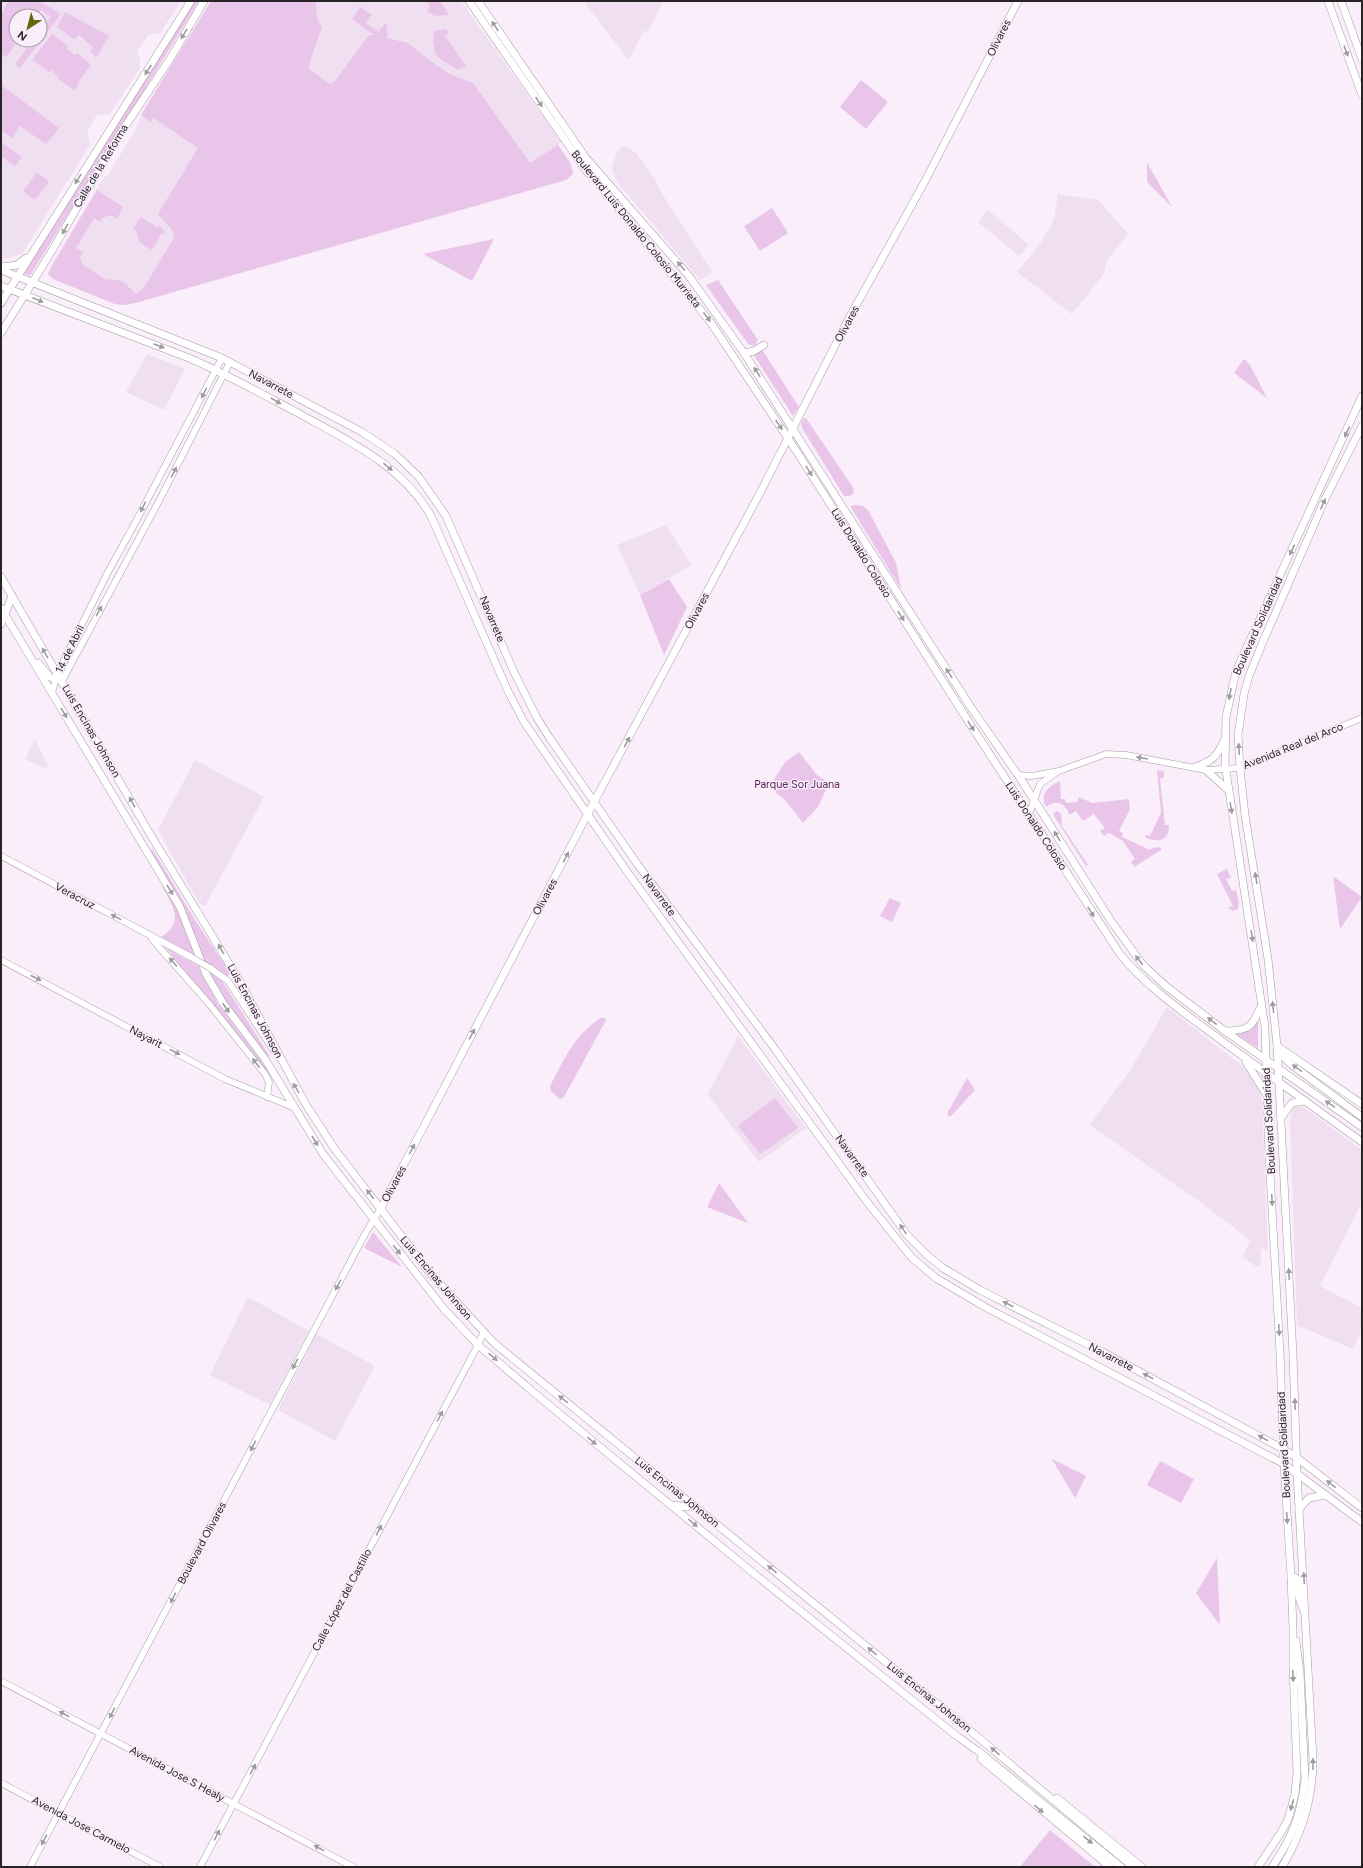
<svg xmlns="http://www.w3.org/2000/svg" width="1363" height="1868" font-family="Figtree,sans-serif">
  <rect width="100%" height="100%" fill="#f9eef9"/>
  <g fill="#f0dff0" fill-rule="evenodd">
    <path d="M1,1H181L160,33L148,35L137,52L140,59V68L110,114L97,115L92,123L87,130L90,145L22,254L1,260ZM16,16H40V40H16Z"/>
    <polygon points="211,1 461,1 561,142 558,145 571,164 573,174 566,180 135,303 125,305 115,304 53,279 48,274 53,263 104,177 108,175 137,127 141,115"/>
    <polygon points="583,1 664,1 648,32 644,30 629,60"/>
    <polygon points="622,147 627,147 636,153 655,179 659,189 712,272 700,280 617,182 612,168 617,152"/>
    <polygon points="1058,194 1098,200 1128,234 1107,260 1104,273 1072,314 1017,272 1040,244 1054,220"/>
    <polygon points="988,210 1029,245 1019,256 978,222"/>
    <polygon points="147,354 185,369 164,410 126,392"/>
    <polygon points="666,525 691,565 640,595 617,545"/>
    <polygon points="35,740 48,765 45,769 25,759"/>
    <polygon points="195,760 264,797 205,906 199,903 158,830"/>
    <polygon points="1167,1007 1252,1074 1260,1089 1262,1104 1268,1252 1259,1247 1261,1249 1261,1265 1257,1267 1243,1257 1250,1240 1203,1204 1090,1125 1131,1069"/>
    <polygon points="738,1036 806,1128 759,1162 708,1094"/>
    <polygon points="1297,1107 1303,1107 1362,1150 1362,1202 1320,1286 1362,1308 1362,1330 1353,1349 1297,1325 1290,1120 1293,1108"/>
    <polygon points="248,1297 309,1331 270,1405 210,1375"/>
    <polygon points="316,1334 375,1366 335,1441 278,1410"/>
  </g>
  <g fill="#e9c5ea">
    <polygon points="8,1 39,1 61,14 20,68 15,64 27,48 30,49 40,40 42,33 40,32 51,17 41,10 36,16 16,16 16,40 18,41 6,57 1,54 1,15"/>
    <polygon points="195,1 199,1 30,276 20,272"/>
    <path d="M211,1H316L317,19L322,27L310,61L309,69L330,84L335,81L369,35H374L352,19L360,7L372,15L366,23L379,32L386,22L388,35L386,38L408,43L429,60L451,75L473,83L530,163L558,145L571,164L573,174L566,180L135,303L125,305L115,304L53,279L48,274L50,269L97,190L123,207L117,219L111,215L102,218L100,222L94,218L76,248L83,252L80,257L82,264L106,280C123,278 125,284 136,294L143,289L174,238L173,231L158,214L198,148L154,118L151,122L141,115Z"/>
    <polygon points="429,1 440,1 449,15 435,16 427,11 430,6 427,4"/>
    <polygon points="65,12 109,36 96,58 91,51 93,47 79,35 75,40 57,27"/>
    <polygon points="446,29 449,33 445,36 466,66 458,70 436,56 433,42 434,31"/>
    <polygon points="52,34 68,46 67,49 75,55 77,53 91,65 81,78 75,91 57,78 58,76 51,70 49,72 32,60"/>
    <polygon points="861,80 888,102 866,129 840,107"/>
    <polygon points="1,85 59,128 46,144 20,126 12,138 1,130"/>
    <polygon points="1,142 22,157 15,166 1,156"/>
    <polygon points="1147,163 1148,164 1172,207 1147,182"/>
    <polygon points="37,172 49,182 35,200 23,191"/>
    <polygon points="772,208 788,233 760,251 744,226"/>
    <polygon points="141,217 158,228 159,225 165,232 165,235 162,233 152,250 139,242 137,231 133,229"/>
    <polygon points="494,239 472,281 423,254"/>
    <polygon points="718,280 758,340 755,346 748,344 706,285"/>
    <polygon points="763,351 799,407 793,416 753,354"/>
    <polygon points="1244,359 1250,365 1267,398 1234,373"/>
    <polygon points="804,418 806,418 854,489 853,494 849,496 844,496 802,428 801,423"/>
    <polygon points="855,505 863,506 868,510 896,563 901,589 850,506"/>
    <polygon points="669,579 687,607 664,655 640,595"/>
    <polygon points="799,752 817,775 829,783 818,807 803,823 786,801 769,787 786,761"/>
    <path d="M1157,770L1164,771V777L1160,779L1165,825H1169C1169,842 1158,843 1145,837L1146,835L1150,836L1161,813Z"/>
    <path d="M1060,781L1061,799H1065L1066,803L1077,802L1079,797L1092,803L1129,799L1130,809L1119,831L1123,833L1122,837L1150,850L1153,848L1161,847V850L1134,867L1131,862L1135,859L1123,841L1109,833L1104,836L1100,831L1105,828L1094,814L1083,821L1076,811L1069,815C1066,803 1056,799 1046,807C1039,794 1049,786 1060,781Z"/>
    <polygon points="1057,811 1061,814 1062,826 1088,865 1086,866 1054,816 1054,813"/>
    <polygon points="152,848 197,923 230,973 227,977 204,961 186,913 151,851"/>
    <polygon points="1227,869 1231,878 1226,879 1232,891 1236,890 1239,904 1238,909 1233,911 1228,908 1233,906 1217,874"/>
    <polygon points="1333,876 1362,897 1340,929"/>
    <path d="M165,885L176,903L195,956L161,937C186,921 172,906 162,886Z"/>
    <polygon points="890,898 901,903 892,922 880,916"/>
    <polygon points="165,947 198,966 218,1004 269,1071 265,1070"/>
    <path d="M207,971L221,979L271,1058C243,1034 226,1001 207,971Z"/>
    <path d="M600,1018H604L606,1020L564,1097L560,1099L551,1091L550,1086C566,1056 572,1039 600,1018Z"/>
    <polygon points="1258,1021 1258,1048 1238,1035 1250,1031"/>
    <polygon points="967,1078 975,1090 950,1117 947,1114"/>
    <polygon points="775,1098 798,1128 760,1154 738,1126"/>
    <polygon points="719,1183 748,1223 707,1207"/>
    <polygon points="373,1232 402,1267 364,1248"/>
    <polygon points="1052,1459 1086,1476 1075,1498"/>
    <polygon points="1160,1461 1194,1479 1181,1503 1147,1485"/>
    <polygon points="1217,1558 1220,1625 1196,1593"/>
    <polygon points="1050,1830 1095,1867 1020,1867"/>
  </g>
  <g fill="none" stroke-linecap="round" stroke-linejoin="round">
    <g stroke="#a69ca6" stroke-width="7">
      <g id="tertiary">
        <polyline points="63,679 159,501 230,362"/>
        <polyline points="52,693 57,674 108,572 134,525 222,358"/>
        <polyline points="1018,775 1032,776 1059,771 1106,754 1126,755 1206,770 1240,768 1362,718"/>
        <polyline points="1029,814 1040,784 1057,772"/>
        <polyline points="1,856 191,957"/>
        <polyline points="152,939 210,1005 265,1074 269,1082 267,1097"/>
        <polyline points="1,960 225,1079 295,1108"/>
        <polyline points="210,968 228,981 274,1051"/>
        <polyline points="1,1681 353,1867"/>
        <polyline points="1,1783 160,1867"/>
        <polyline points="30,1867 365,1234 381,1208"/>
        <polyline points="200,1867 478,1345 483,1333"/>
      </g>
    </g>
    <g stroke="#a69ca6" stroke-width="8">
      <g id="secondary">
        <polyline points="1,267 17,265 26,258"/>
        <polyline points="1,270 222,358 362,432 395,454 419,477 446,516 514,672 537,718 549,737 638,865 775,1049 907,1235 927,1255 943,1268 980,1290 1101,1351 1283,1449 1296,1457 1362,1508"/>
        <path d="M1,286L189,358C226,374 262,394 298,413C347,440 402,465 431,516L507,689L524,722L628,873L867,1202L912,1258L936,1278L985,1307L1284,1464L1362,1522"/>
        <polyline points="1,303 191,1"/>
        <polyline points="1,333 50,254 118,137 170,59 204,1"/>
        <polyline points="1,624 12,596"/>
        <polyline points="381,1208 594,802 760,493 848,320 925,181 1018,1"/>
      </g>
    </g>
    <g stroke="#a69ca6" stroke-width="8">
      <g id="primary">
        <path d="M469,1L587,172L594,178L711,323L797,452L970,724L1120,954C1149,990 1189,1016 1226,1044C1271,1076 1316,1109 1362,1142"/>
        <polyline points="478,1 586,158 689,276 744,353 970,706 1022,781 1111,921 1143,965 1167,987 1225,1031 1362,1127"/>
        <polyline points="1328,1 1362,95"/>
        <polyline points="1341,1 1362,59"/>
        <polyline points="744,353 754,351 764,345"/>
        <polyline points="1,577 150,834 239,980 305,1103 334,1148 429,1272 494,1343 979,1738 1133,1867"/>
        <polyline points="1,608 180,907 206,974 223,1003 265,1059 323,1154 444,1309 478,1345 538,1396 752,1572 958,1737 978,1751 1121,1867"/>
        <polyline points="38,663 50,677 57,680 65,675"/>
        <path d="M1195,767C1212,761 1216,758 1224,741"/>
        <polyline points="1206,770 1228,790"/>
        <path d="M1225,1031C1251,1031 1252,1026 1262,1004"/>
        <polyline points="1277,1046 1362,1104"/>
        <polyline points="1279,1049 1282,1056 1292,1065 1362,1117"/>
        <polyline points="1246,1062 1267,1095"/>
        <polyline points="1281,1118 1292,1103 1305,1101"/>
        <polyline points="672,1505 687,1507 692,1505"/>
        <polyline points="1299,1509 1309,1498 1326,1495"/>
        <polyline points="1291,1576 1296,1578 1299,1598 1304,1611"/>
        <polyline points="981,1759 1110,1867"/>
        <polyline points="1057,1798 1142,1867"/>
        <polyline points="1258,1867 1280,1834 1288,1820 1295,1794 1297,1773 1293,1667 1293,1629 1291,1576 1284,1464 1280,1353 1269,1155 1265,1027 1225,764 1226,717 1236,671 1362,396"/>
        <path d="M1272,1867C1292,1838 1301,1815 1305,1780L1300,1673L1296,1641"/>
        <path d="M1282,1867C1302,1834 1313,1798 1313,1759L1297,1473L1293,1355L1277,1045L1268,959L1245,815L1240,768L1238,735L1244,694L1249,676L1262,644L1326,497L1362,426"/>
      </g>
    </g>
    <use href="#tertiary" stroke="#fff" stroke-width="6"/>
    <use href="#secondary" stroke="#fff" stroke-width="7"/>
    <use href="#primary" stroke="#fff" stroke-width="7"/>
    <g stroke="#a69ca6" stroke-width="7" stroke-linecap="butt">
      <polyline id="tertiary-bridge" points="191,957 210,968"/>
    </g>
    <use href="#tertiary-bridge" stroke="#fff" stroke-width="6"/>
  </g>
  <defs><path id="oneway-solid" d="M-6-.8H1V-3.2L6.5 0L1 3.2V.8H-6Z"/></defs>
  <g fill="#9e9c9e">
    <use href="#oneway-solid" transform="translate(495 26) rotate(-124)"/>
    <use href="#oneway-solid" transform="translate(184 34) rotate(121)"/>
    <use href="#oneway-solid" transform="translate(1346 51) rotate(70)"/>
    <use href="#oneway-solid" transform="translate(148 70) rotate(123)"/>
    <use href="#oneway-solid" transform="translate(539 102) rotate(56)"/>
    <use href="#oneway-solid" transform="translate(78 179) rotate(122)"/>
    <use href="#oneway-solid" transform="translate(65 229) rotate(120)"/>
    <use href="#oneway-solid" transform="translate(681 266) rotate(-130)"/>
    <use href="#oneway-solid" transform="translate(38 300) rotate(22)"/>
    <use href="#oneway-solid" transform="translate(707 317) rotate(53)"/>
    <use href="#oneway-solid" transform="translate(159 346) rotate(21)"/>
    <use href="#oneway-solid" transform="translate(757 372) rotate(-123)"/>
    <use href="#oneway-solid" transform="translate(204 393) rotate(117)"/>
    <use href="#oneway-solid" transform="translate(276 401) rotate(30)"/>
    <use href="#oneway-solid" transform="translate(779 425) rotate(56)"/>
    <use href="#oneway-solid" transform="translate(1347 432) rotate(115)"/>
    <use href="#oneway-solid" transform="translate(388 467) rotate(39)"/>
    <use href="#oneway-solid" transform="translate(809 471) rotate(58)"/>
    <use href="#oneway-solid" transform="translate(174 472) rotate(-63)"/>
    <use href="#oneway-solid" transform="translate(1323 504) rotate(-66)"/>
    <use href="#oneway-solid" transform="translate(143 507) rotate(117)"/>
    <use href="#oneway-solid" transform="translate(1292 550) rotate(116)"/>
    <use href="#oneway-solid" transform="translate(99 611) rotate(-61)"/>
    <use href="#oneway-solid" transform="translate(901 616) rotate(57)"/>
    <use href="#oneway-solid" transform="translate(45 653) rotate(-120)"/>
    <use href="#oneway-solid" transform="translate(949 673) rotate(-122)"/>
    <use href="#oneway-solid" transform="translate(1230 694) rotate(101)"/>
    <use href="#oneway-solid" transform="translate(64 713) rotate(59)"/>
    <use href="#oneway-solid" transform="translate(971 726) rotate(57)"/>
    <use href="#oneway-solid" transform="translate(627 742) rotate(-61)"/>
    <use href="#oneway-solid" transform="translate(1239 749) rotate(-93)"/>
    <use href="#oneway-solid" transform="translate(1142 758) rotate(-170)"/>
    <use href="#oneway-solid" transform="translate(132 802) rotate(-119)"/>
    <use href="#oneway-solid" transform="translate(1231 808) rotate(81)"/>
    <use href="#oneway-solid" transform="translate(1057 836) rotate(-122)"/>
    <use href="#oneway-solid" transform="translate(566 857) rotate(-63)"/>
    <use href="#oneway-solid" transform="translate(1256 878) rotate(-99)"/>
    <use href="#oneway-solid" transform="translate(170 890) rotate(59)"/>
    <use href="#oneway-solid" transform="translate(1091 912) rotate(57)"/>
    <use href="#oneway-solid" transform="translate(116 917) rotate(-152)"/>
    <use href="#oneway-solid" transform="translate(1252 936) rotate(81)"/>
    <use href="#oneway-solid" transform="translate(221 949) rotate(-120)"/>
    <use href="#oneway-solid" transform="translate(1139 960) rotate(-129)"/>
    <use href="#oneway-solid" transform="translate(173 962) rotate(-132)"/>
    <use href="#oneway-solid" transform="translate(36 978) rotate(27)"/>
    <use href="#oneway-solid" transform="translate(1273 1007) rotate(-96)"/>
    <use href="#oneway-solid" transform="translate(226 1008) rotate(55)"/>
    <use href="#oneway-solid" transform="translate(1212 1021) rotate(-142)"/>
    <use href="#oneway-solid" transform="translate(472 1034) rotate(-62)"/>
    <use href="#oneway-solid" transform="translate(175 1052) rotate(28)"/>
    <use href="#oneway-solid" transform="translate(256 1063) rotate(-127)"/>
    <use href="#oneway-solid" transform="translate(1297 1068) rotate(-144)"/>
    <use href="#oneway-solid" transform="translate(296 1088) rotate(-121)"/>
    <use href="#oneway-solid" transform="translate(1330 1104) rotate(-146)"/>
    <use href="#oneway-solid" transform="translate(315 1141) rotate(59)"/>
    <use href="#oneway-solid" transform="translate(412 1149) rotate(-62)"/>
    <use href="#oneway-solid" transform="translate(370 1194) rotate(-128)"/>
    <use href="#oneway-solid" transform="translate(1272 1200) rotate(87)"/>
    <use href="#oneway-solid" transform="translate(903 1229) rotate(-124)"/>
    <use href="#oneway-solid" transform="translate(397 1250) rotate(52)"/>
    <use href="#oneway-solid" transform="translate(1289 1274) rotate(-93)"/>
    <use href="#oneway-solid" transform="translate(338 1285) rotate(118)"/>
    <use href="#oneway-solid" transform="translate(1008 1304) rotate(-152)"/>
    <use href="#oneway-solid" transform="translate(1279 1330) rotate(87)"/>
    <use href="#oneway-solid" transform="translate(493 1357) rotate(41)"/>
    <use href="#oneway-solid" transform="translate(295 1364) rotate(118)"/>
    <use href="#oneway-solid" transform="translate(1148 1376) rotate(-152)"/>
    <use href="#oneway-solid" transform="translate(563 1399) rotate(-141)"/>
    <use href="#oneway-solid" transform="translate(1295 1404) rotate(-92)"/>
    <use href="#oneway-solid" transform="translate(440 1416) rotate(-63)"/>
    <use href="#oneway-solid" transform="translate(1263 1438) rotate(-151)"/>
    <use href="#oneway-solid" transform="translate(592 1441) rotate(39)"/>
    <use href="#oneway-solid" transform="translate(253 1446) rotate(118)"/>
    <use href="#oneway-solid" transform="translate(1331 1484) rotate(-142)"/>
    <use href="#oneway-solid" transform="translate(1287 1518) rotate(86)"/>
    <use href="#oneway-solid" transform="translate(693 1523) rotate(40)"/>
    <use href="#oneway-solid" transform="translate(379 1530) rotate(-62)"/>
    <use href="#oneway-solid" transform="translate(772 1569) rotate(-141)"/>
    <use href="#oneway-solid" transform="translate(1304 1578) rotate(-93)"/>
    <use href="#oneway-solid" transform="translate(173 1598) rotate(117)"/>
    <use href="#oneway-solid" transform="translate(872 1651) rotate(-141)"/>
    <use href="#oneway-solid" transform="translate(1293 1676) rotate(87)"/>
    <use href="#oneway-solid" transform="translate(112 1713) rotate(118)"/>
    <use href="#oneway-solid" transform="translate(64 1714) rotate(-152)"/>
    <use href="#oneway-solid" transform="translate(995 1751) rotate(-139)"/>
    <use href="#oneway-solid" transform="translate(1313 1764) rotate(-90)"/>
    <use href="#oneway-solid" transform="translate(253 1769) rotate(-62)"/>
    <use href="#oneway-solid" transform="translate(1292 1805) rotate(106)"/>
    <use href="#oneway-solid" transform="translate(1039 1809) rotate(40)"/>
    <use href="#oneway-solid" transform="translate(217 1835) rotate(-62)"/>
    <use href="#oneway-solid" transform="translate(44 1840) rotate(118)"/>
    <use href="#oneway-solid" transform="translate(1088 1840) rotate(39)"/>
    <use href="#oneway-solid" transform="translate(319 1848) rotate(-151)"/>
  </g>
  <g text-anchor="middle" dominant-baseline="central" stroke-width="3" stroke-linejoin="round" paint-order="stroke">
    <g font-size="11" fill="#272327" stroke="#f9eef9">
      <text transform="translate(999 38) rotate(-63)">Olivares</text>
      <text transform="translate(101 166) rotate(-59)">Calle de la Reforma</text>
      <text transform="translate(636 229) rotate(51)">Boulevard Luis Donaldo Colosio Murrieta</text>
      <text transform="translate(847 324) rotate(-62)">Olivares</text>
      <text transform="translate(271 384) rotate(28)">Navarrete</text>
      <text transform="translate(861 553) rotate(58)">Luis Donaldo Colosio</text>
      <text transform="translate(697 611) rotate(-62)">Olivares</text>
      <text transform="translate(492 619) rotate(67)">Navarrete</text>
      <text transform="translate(1258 626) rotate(-66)">Boulevard Solidaridad</text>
      <text transform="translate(70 649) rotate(-64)">14 de Abril</text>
      <text transform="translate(91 731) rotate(60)">Luis Encinas Johnson</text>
      <text transform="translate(1293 746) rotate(-22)">Avenida Real del Arco</text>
      <text transform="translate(1036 826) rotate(57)">Luis Donaldo Colosio</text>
      <text transform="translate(659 895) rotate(54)">Navarrete</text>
      <text transform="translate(75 896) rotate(28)">Veracruz</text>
      <text transform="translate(545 897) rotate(-62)">Olivares</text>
      <text transform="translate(255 1011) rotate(62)">Luis Encinas Johnson</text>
      <text transform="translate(146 1037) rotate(28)">Nayarit</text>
      <text transform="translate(1269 1121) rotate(-93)">Boulevard Solidaridad</text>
      <text transform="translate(852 1156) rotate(54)">Navarrete</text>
      <text transform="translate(394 1184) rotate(-62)">Olivares</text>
      <text transform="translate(436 1278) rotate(50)">Luis Encinas Johnson</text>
      <text transform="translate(1111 1357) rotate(27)">Navarrete</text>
      <text transform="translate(1284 1445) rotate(-93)">Boulevard Solidaridad</text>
      <text transform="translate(677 1492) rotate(39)">Luis Encinas Johnson</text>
      <text transform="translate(202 1543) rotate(-62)">Boulevard Olivares</text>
      <text transform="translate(342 1600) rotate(-62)">Calle López del Castillo</text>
      <text transform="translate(929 1697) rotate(39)">Luis Encinas Johnson</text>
      <text transform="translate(177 1774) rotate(28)">Avenida Jose S Healy</text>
      <text transform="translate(81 1825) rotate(28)">Avenida Jose Carmelo</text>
    </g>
    <g font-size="11" fill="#5a295d" stroke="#f9eef9">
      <text x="797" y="784">Parque Sor Juana</text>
    </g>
  </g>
  <rect width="1363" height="1868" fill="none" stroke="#272327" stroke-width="4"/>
  <g transform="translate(28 28) rotate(216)"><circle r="19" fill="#f9eef9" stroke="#a59da5"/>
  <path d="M0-3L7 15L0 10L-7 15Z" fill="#61690d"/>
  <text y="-6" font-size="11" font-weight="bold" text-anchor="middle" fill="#272327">N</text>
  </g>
</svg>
